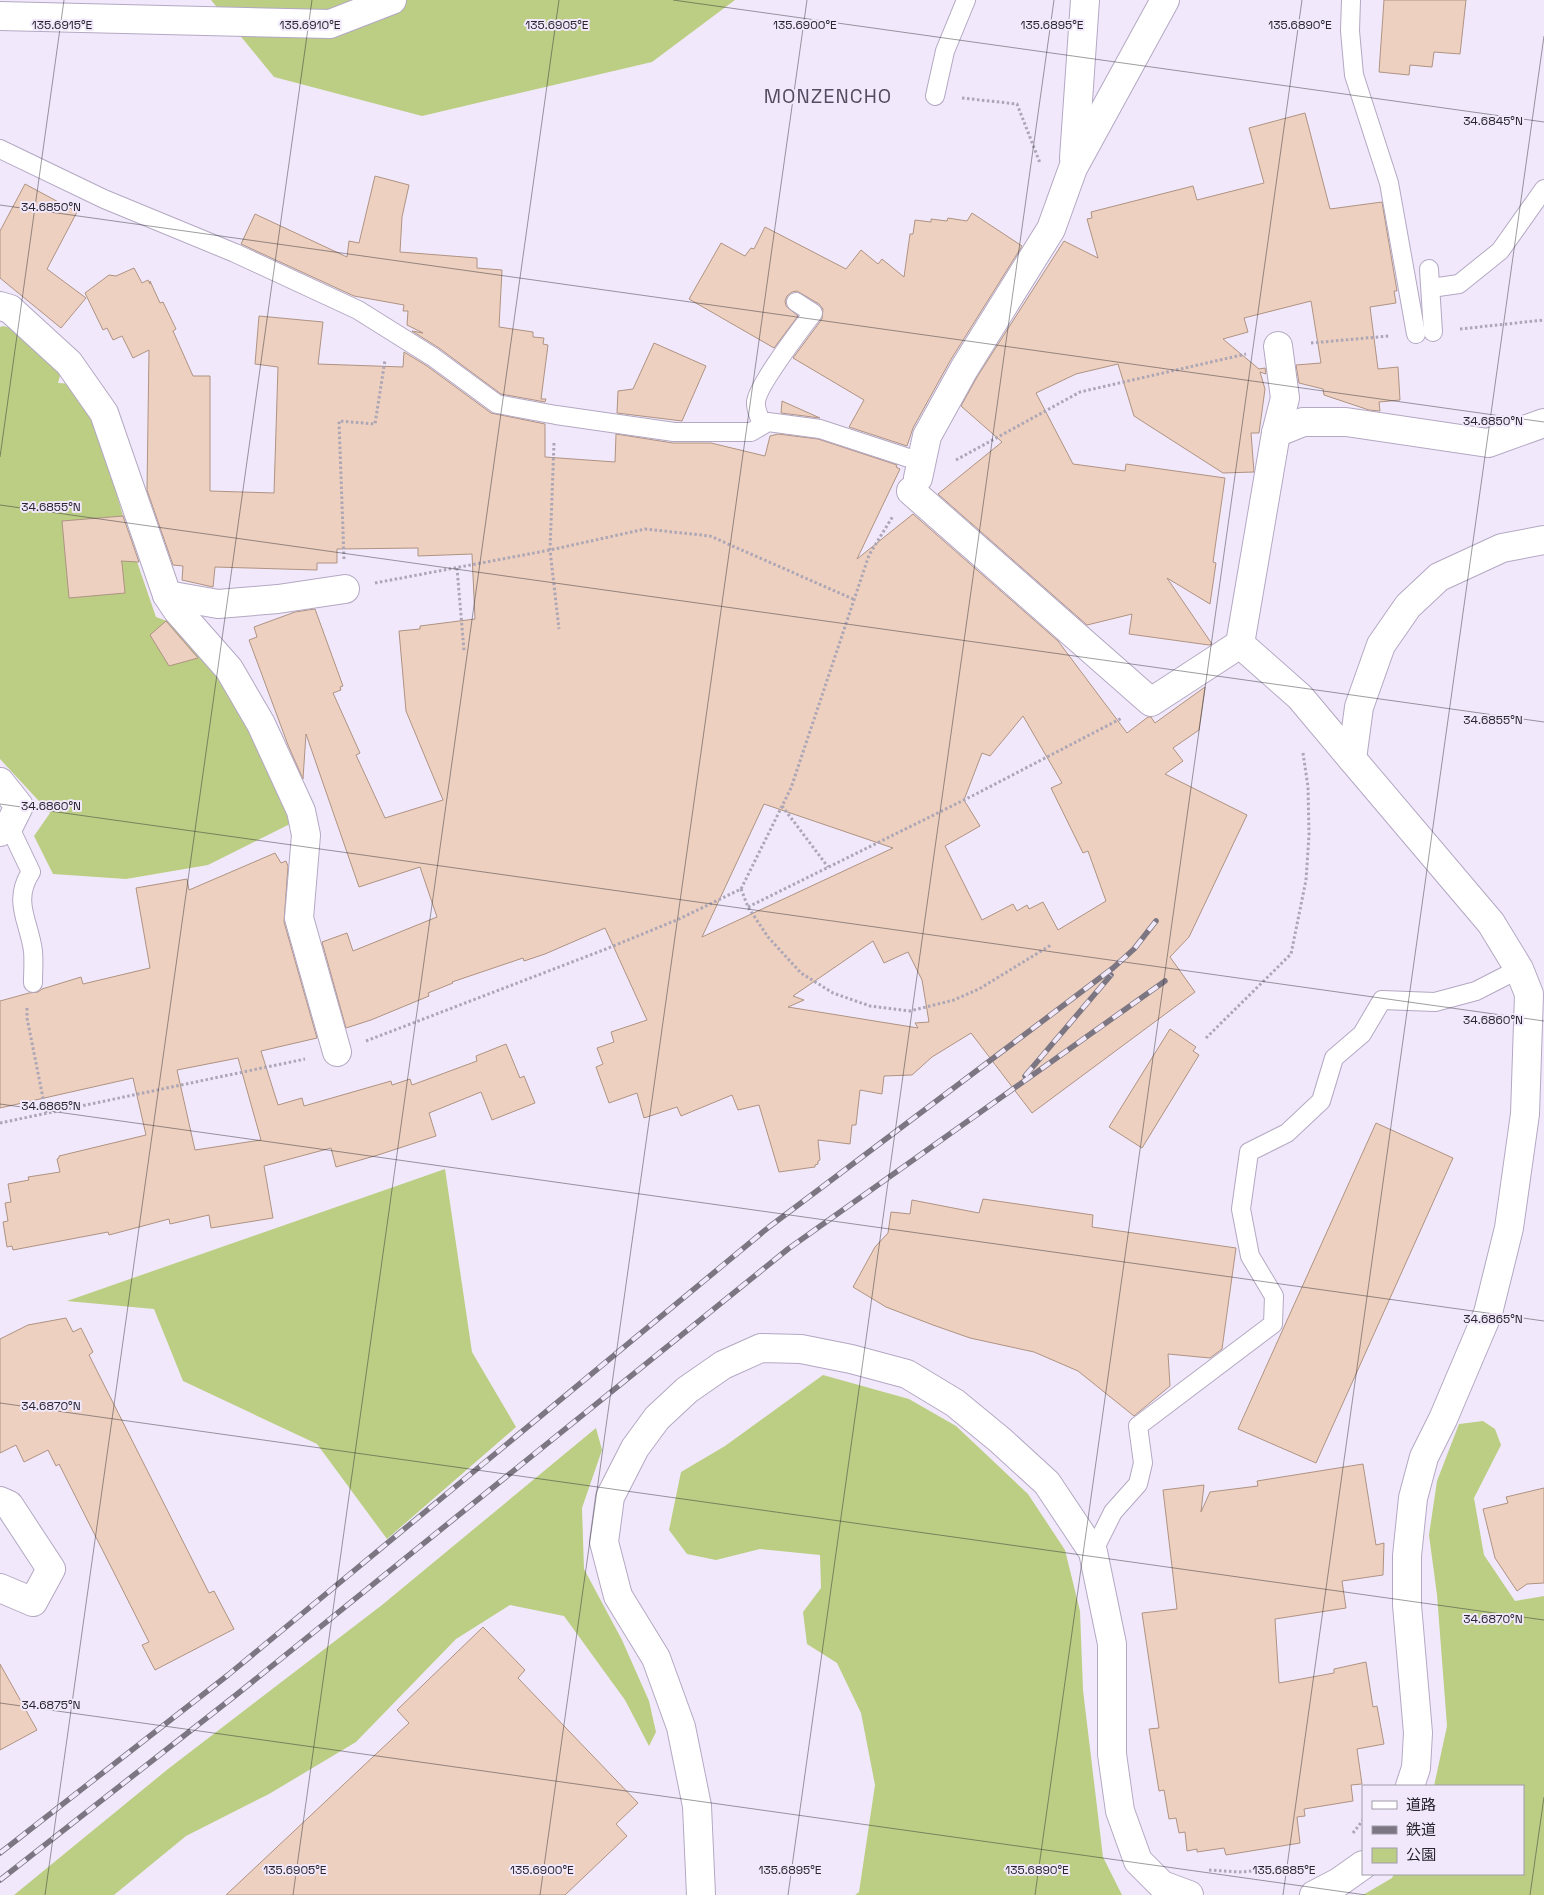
<svg xmlns="http://www.w3.org/2000/svg" width="1544" height="1895" font-family="'Space Grotesk','Noto Sans JP',sans-serif">
  <rect width="100%" height="100%" fill="#f1e9fb"/>
  <g fill="#bbce84">
    <polygon points="211,0 735,0 652,62 422,116 274,77"/>
    <polygon points="3,326 25,332 62,369 58,383 77,384 95,419 132,547 156,617 178,625 245,707 298,820 208,865 126,879 53,874 34,836 50,813 0,759 0,327"/>
    <polygon points="445,1169 472,1352 516,1427 387,1539 317,1444 183,1381 154,1309 67,1301"/>
    <polygon points="823,1375 909,1399 956,1426 1028,1494 1065,1550 1080,1611 1083,1690 1103,1857 1122,1895 855,1895 859,1892 875,1785 861,1713 837,1663 807,1644 803,1612 821,1588 820,1555 760,1549 716,1560 687,1554 669,1530 681,1472 725,1446"/>
    <polygon points="1483,1421 1495,1429 1501,1445 1474,1498 1484,1555 1515,1601 1544,1596 1544,1895 1363,1895 1392,1878 1394,1874 1523,1874 1523,1786 1434,1786 1447,1726 1437,1595 1429,1535 1437,1481 1459,1424"/>
    <polygon points="596,1428 602,1450 582,1508 584,1569 622,1640 649,1701 656,1732 649,1746 625,1700 564,1616 510,1605 456,1639 356,1742 269,1794 186,1836 114,1895 14,1895 168,1769 382,1605"/>
  </g>
  <g fill="#edd0bf" stroke="#af9383" fill-rule="evenodd">
    <polygon points="1384,0 1466,0 1460,54 1434,52 1432,67 1410,65 1409,75 1379,72"/>
    <polygon points="1305,113 1330,209 1382,202 1397,291 1394,291 1396,303 1370,307 1378,369 1398,367 1400,400 1379,402 1380,411 1369,410 1324,395 1323,389 1299,383 1296,365 1321,363 1311,301 1244,318 1248,332 1223,339 1259,369 1265,368 1266,374 1260,372 1265,389 1259,433 1251,433 1254,472 1223,473 1134,416 1118,364 1076,374 1036,393 1073,464 1125,471 1126,464 1225,478 1213,562 1216,563 1210,604 1167,578 1212,644 1209,645 1129,634 1132,614 1087,625 938,494 1002,442 961,406 977,377 1064,241 1098,258 1087,219 1092,218 1091,212 1193,186 1197,200 1264,183 1249,128"/>
    <polygon points="375,176 409,185 402,217 400,252 477,258 477,268 502,270 499,327 533,332 533,337 544,338 543,344 548,345 541,399 546,399 545,402 501,394 439,348 412,331 423,333 407,325 408,311 403,311 404,305 354,296 241,244 255,214 347,257 349,241 359,243"/>
    <polygon points="25,184 77,212 47,269 86,298 61,328 0,278 0,231"/>
    <polygon points="972,213 1022,246 950,361 913,428 907,446 849,427 864,400 793,358 822,319 823,309 819,304 797,291 792,292 787,296 785,301 786,306 798,316 774,348 689,299 721,243 745,256 751,248 754,249 765,227 846,269 861,250 878,264 882,259 904,277 910,234 913,234 915,220 931,222 931,219 947,221 948,218 967,221"/>
    <path d="M134,268L142,283L148,280L150,284V281L160,303L163,302L176,329L173,331L193,376H210V491L274,493L278,367L255,364L259,316L323,322L318,364L403,367L404,352L427,366L491,413L545,424V457L615,462L616,434L673,443H711L765,456L770,436L778,434L818,439L897,465L896,467L900,469L857,559L913,514L1058,641L1127,733L1148,717H1151L1155,723L1205,687L1199,730L1173,748L1183,761L1165,774L1247,815L1189,937L1170,957L1195,992L1032,1113L971,1033L932,1057L912,1075L884,1076L882,1094L860,1090L856,1125H852L850,1144L818,1140L820,1160L818,1161V1164L815,1165V1167L779,1172L759,1105L738,1110L732,1095L681,1116L677,1107L644,1118L637,1093L609,1103L596,1067L603,1064L597,1048L614,1042L611,1032L647,1020L605,928L545,954L524,961L523,958L452,982L453,983L428,993L429,996L371,1020L346,1028L322,942L347,933L353,951L437,917L420,867L359,887L306,734L303,779L288,745L249,640L257,637L254,627L295,612L315,609L343,686L340,687L341,690L333,693L360,753L356,755L385,818L443,800L406,711L399,631L420,629V626L475,619L472,554L418,556V548L337,549V563H317V570L215,567L213,587L182,580L183,566L173,565L147,490L149,350L133,358L122,336L113,340L107,328L103,330L85,293L109,275L116,276ZM1023,716L1062,783L1051,788L1083,853L1088,851L1106,901L1058,930L1043,902L1029,909L1027,905L1017,911L1013,904L982,920L945,846L980,826L964,800L982,753L990,756ZM764,804L893,848L702,937ZM873,941L884,963L908,952L922,980L929,1022L915,1023L918,1028L788,1007L804,1000L793,996Z"/>
    <polygon points="654,343 706,366 682,421 617,413 618,391 633,389"/>
    <polygon points="782,401 820,418 781,413"/>
    <polygon points="123,516 139,562 121,561 122,563 125,593 69,598 62,521"/>
    <polygon points="166,621 198,658 169,666 150,635"/>
    <path d="M275,853L281,863L286,861L288,866L284,922L317,1038L261,1051L278,1105L302,1098L304,1106L391,1081L392,1085L410,1079L412,1085L477,1061L476,1056L506,1044L520,1078L524,1076L535,1103L492,1120L481,1092L429,1113L436,1136L378,1155L336,1167L331,1148L264,1166L273,1218L211,1228L209,1215L170,1224L169,1219L109,1235L108,1232L13,1250L12,1246L7,1247L3,1222L8,1221L5,1203L11,1202L8,1184L29,1180L28,1177L60,1172L57,1159L59,1158V1156L146,1135L133,1078L0,1108V1001L29,993L38,992L42,989L81,977L83,984L150,968L136,888L187,879L189,890ZM238,1058L261,1140L195,1150L177,1070Z"/>
    <polygon points="1170,1029 1196,1047 1193,1051 1199,1055 1142,1148 1109,1127"/>
    <polygon points="1376,1123 1453,1158 1316,1463 1238,1429"/>
    <polygon points="983,1199 1093,1215 1092,1227 1236,1248 1222,1349 1210,1358 1168,1354 1170,1386 1134,1416 1078,1371 1034,1352 970,1338 933,1325 886,1307 853,1287 875,1247 888,1233 891,1212 910,1214 912,1200 979,1213"/>
    <polygon points="66,1318 73,1332 81,1328 93,1352 89,1355 209,1593 214,1591 234,1629 155,1670 142,1645 149,1642 59,1464 56,1466 48,1450 24,1462 16,1445 0,1453 0,1339 28,1325"/>
    <polygon points="1363,1464 1376,1545 1384,1543 1383,1575 1342,1581 1346,1608 1275,1619 1279,1683 1334,1673 1334,1669 1366,1662 1373,1707 1377,1706 1384,1744 1357,1749 1362,1784 1351,1785 1353,1801 1304,1809 1305,1816 1297,1817 1300,1843 1226,1855 1224,1848 1197,1852 1197,1849 1187,1851 1185,1832 1179,1833 1176,1818 1169,1819 1164,1790 1159,1791 1149,1729 1159,1728 1142,1613 1177,1609 1163,1490 1204,1485 1201,1512 1210,1492 1258,1486 1257,1481"/>
    <polygon points="1544,1488 1544,1583 1527,1584 1517,1591 1495,1558 1483,1509 1508,1503 1506,1497"/>
    <polygon points="483,1627 525,1670 518,1678 638,1803 616,1824 627,1836 565,1895 226,1895 409,1723 397,1710"/>
    <polygon points="0,1664 37,1730 0,1750"/>
  </g>
  <g fill="none" stroke-linecap="round" stroke-linejoin="round">
    <g stroke="#b4a8c3" stroke-width="20">
      <g id="lane">
        <polyline points="1351,0 1350,31 1354,75 1389,183 1416,334"/>
        <polyline points="935,96 945,51 966,0"/>
        <polyline points="0,149 104,199 235,253 358,310 433,357 497,404 556,415 674,432 751,432 768,422 820,429 921,462"/>
        <polyline points="1429,269 1433,332"/>
        <polyline points="1431,288 1459,284 1500,251 1544,189"/>
        <path d="M762,425C760,418 755,409 756,402C757,386 801,329 813,313L796,302"/>
        <path d="M9,826L31,872C12,901 29,921 33,951C34,961 33,972 33,983"/>
        <polyline points="1093,1552 1113,1512 1138,1484 1143,1463 1138,1426 1273,1324 1274,1296 1250,1256 1241,1209 1249,1152 1287,1133 1321,1101 1334,1058 1362,1034 1382,1000 1435,1002 1476,991 1519,969"/>
      </g>
    </g>
    <g stroke="#b4a8c3" stroke-width="30">
      <g id="street">
        <polyline points="0,16 330,24 392,0"/>
        <polyline points="1074,158 1085,0"/>
        <polyline points="0,306 10,309 69,363 104,413 167,595 177,610 229,669 261,724 301,811 306,835 299,918 337,1052"/>
        <polyline points="1276,433 1303,422 1346,422 1488,443 1544,423"/>
        <polyline points="918,478 927,436 964,369 1051,229 1073,168 1165,0"/>
        <polyline points="911,491 1151,702 1240,644 1300,697 1352,759"/>
        <polyline points="167,595 218,604 278,599 345,589"/>
        <polyline points="1240,644 1276,433 1285,398 1278,346"/>
        <polyline points="0,782 19,806 9,826 0,832"/>
        <polyline points="0,1501 9,1505 51,1569 33,1602 0,1588"/>
      </g>
    </g>
    <g stroke="#b4a8c3" stroke-width="30">
      <g id="secondary">
        <polyline points="1410,1786 1416,1768 1418,1733 1407,1605 1407,1556 1413,1498 1424,1457 1443,1419 1488,1313 1509,1228 1525,1114 1529,994 1519,969 1491,923 1352,759 1359,707 1381,645 1408,606 1439,577 1502,548 1544,540"/>
        <polyline points="701,1895 697,1806 681,1727 656,1658 618,1596 604,1542 610,1497 635,1448 657,1418 687,1390 723,1365 761,1348 801,1349 851,1359 907,1374 955,1403 1000,1440 1047,1483 1093,1552 1112,1644 1112,1754 1120,1811 1138,1861 1162,1885 1189,1895"/>
        <polyline points="1314,1895 1339,1882 1363,1865"/>
      </g>
    </g>
    <g stroke="#ada6b6" stroke-width="3" stroke-dasharray="2.5 2.5" stroke-linecap="butt">
      <polyline points="962,98 1017,104 1040,163"/>
      <polyline points="1460,329 1544,320"/>
      <polyline points="1311,343 1389,336"/>
      <polyline points="554,443 550,550 559,629"/>
      <polyline points="956,460 1080,392 1246,354"/>
      <polyline points="344,559 339,421 375,424 385,360"/>
      <polyline points="457,568 464,651"/>
      <polyline points="375,583 550,550 645,529 710,536 853,599"/>
      <polyline points="782,806 828,867"/>
      <polyline points="741,889 748,907 768,937 801,973 833,993 870,1006 910,1011 954,1000 979,989 1051,945"/>
      <polyline points="748,907 974,795 1122,718"/>
      <polyline points="27,1008 27,1018 46,1113"/>
      <polyline points="1206,1038 1291,954 1306,880 1309,835 1308,787 1303,753"/>
      <polyline points="366,1041 606,949 679,919 741,889 791,788 869,555 893,516"/>
      <polyline points="0,1123 305,1059"/>
      <polyline points="1353,1833 1363,1820"/>
      <polyline points="1209,1870 1239,1872 1295,1868"/>
    </g>
    <use href="#lane" stroke="#fff" stroke-width="18"/>
    <use href="#street" stroke="#fff" stroke-width="28"/>
    <use href="#secondary" stroke="#fff" stroke-width="28"/>
    <g stroke="#7c7683" stroke-width="5.5">
      <g id="rail">
        <polyline points="1025,1076 1111,975"/>
        <polyline points="0,1853 228,1675 769,1227 1113,968 1134,949 1156,921"/>
        <polyline points="0,1880 236,1695 788,1249 1165,981"/>
      </g>
    </g>
    <use href="#rail" stroke="#f1e9fb" stroke-width="4" stroke-dasharray="11" stroke-linecap="butt"/>
  </g>
  <path fill="none" stroke="#29252f" stroke-width="1" stroke-opacity="0.45" d="M673,0L1544,122M0,205L1544,422M0,457L64,0M0,505L1544,722M0,804L1544,1021M0,1104L1544,1321M0,1403L1544,1620M0,1703L1366,1895M45,1895L312,0M293,1895L559,0M540,1895L807,0M788,1895L1054,0M1035,1895L1302,0M1283,1895L1544,36M1530,1895L1544,1797"/>
  <g text-anchor="middle" dominant-baseline="central" stroke-width="4" stroke-linejoin="round" paint-order="stroke">
    <g font-size="20" letter-spacing="1" fill="#554a61" stroke="#f1e9fb">
      <text x="828" y="96">MONZENCHO</text>
    </g>
  </g>
  <g font-size="12" text-anchor="middle" fill="#29252f" stroke="#f1e9fb" stroke-width="4" stroke-linejoin="round" paint-order="stroke">
    <text x="62" y="29">135.6915°E</text>
    <text x="310" y="29">135.6910°E</text>
    <text x="557" y="29">135.6905°E</text>
    <text x="805" y="29">135.6900°E</text>
    <text x="1052" y="29">135.6895°E</text>
    <text x="1300" y="29">135.6890°E</text>
    <text x="1493" y="125">34.6845°N</text>
    <text x="51" y="211">34.6850°N</text>
    <text x="1493" y="425">34.6850°N</text>
    <text x="51" y="511">34.6855°N</text>
    <text x="1493" y="724">34.6855°N</text>
    <text x="51" y="810">34.6860°N</text>
    <text x="1493" y="1024">34.6860°N</text>
    <text x="51" y="1110">34.6865°N</text>
    <text x="1493" y="1323">34.6865°N</text>
    <text x="51" y="1410">34.6870°N</text>
    <text x="1493" y="1623">34.6870°N</text>
    <text x="51" y="1709">34.6875°N</text>
    <text x="295" y="1874">135.6905°E</text>
    <text x="542" y="1874">135.6900°E</text>
    <text x="790" y="1874">135.6895°E</text>
    <text x="1037" y="1874">135.6890°E</text>
    <text x="1284" y="1874">135.6885°E</text>
  </g>
  <rect x="1362" y="1785" width="162" height="90" fill="#f1e9fb" stroke="#a19ba9"/>
  <rect x="1372" y="1801" width="25" height="8" fill="#ffffff" stroke="#a19ba9"/>
  <text x="1406" y="1810" font-size="15" fill="#29252f">道路</text>
  <rect x="1372" y="1826" width="25" height="8" fill="#7c7683" stroke="#a19ba9"/>
  <text x="1406" y="1835" font-size="15" fill="#29252f">鉄道</text>
  <rect x="1372" y="1848" width="25" height="15" fill="#bbce84" stroke="#a19ba9"/>
  <text x="1406" y="1860" font-size="15" fill="#29252f">公園</text>
</svg>
